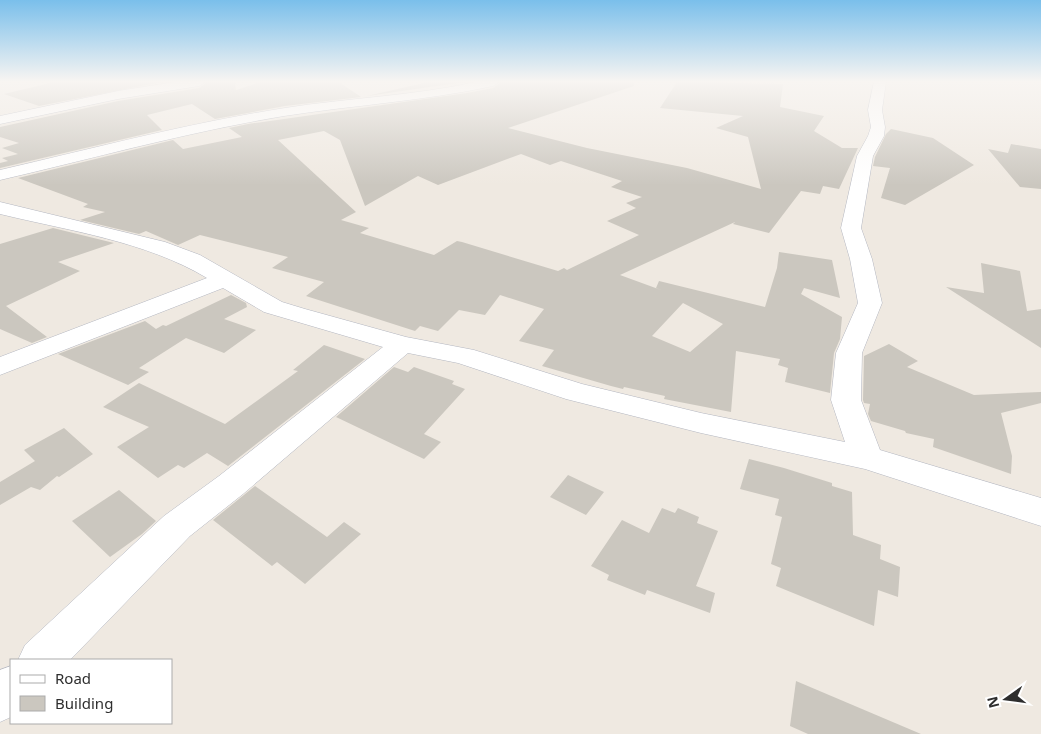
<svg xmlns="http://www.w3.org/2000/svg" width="1041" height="734" font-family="'Noto Sans',sans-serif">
  <rect width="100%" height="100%" fill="#efe9e1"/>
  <g fill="#cbc7bf" fill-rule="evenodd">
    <polygon points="54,82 162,82 39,106 4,94"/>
    <polygon points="207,82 235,82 236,90 261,82 339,82 361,97 285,106 215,119 192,104 147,115 162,130 0,168 0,163 8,161 2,158 18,154 2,148 19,143 0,137 0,127 118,101 199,88"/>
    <polygon points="428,82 465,82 367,96"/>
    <path d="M501,82H633L634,86L508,128L587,148L687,168L761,189L748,137L716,128L743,116L660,108L677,82L783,84L780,107L824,116L814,131L842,148H858L839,189L823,186L820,194L801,191L769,233L733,224L735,222L620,275L661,290L656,288L659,281L765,307L777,268L779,252L832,260L840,298L804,288L801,294L842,317L840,339L834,353L830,393L785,382L788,368L778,365L780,359L736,351L731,412L664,399L665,396L624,387L623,389L611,386L542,366L554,350L519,341L544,309L500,295L485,315L459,310L438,331L420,326L415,331L306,296L324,282L272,268L288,257L200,235L178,245L146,231L139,234L80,220L105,212L83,207L88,204L18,178L173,140L183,149L242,137L229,128L248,124L467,93L493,88ZM324,131L340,140L365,206L418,176L438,185L521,154L550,165L561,161L622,181L611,187L642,197L626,203L636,208L607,221L639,235L567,270L564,268L558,271L462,242L457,241L434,255L360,233L369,228L341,220L356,212L278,140ZM683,303L723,324L690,352L652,336Z"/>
    <polygon points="891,129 933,138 974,165 905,205 881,198 890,168 873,166 875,157 886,134"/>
    <polygon points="1011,144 1041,149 1041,189 1020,187 988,149 1008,153"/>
    <polygon points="53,228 114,243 58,262 80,271 6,306 47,337 32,343 0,329 0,244"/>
    <polygon points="981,263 1020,271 1027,311 1041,309 1041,348 946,287 984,293"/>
    <polygon points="231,295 246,303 247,307 224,319 256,330 224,353 186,338 139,368 149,372 128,385 58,354 145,321 156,329 163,325 166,326"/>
    <polygon points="889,344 918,361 907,367 974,395 1041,392 1041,403 1001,413 1012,456 1011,474 933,447 934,439 906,433 905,431 871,421 868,414 870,404 864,403 863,400 864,356"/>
    <polygon points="324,345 365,359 228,466 207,453 184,468 178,465 158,478 117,447 149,427 103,407 139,383 225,424 298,371 293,370"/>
    <polygon points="394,367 408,372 414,367 454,381 452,384 465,389 424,434 441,442 424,459 336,417"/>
    <polygon points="64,428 93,454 59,477 57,476 40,490 31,487 0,505 0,482 35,461 24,450"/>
    <polygon points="749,459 784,468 832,483 832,486 852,492 853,535 881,545 880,559 900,567 898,597 878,590 874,626 776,586 781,568 771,564 782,517 775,515 779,499 740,489"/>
    <polygon points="568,475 604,492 586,515 550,497"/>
    <polygon points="255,486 327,537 344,522 361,534 305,584 277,562 272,566 213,520"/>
    <polygon points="119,490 156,521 142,534 110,557 72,521"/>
    <polygon points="662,508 675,513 678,508 699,517 697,523 718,531 696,586 715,593 710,613 647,590 645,595 607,580 609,575 591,566 622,520 649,533"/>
    <polygon points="796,681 921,734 808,734 790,726"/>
  </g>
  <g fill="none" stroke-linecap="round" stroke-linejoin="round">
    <g stroke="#b4b7c1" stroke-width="1">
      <g id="minor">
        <polygon points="175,82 205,82 199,86 118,99 0,124 0,116 118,91"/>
        <path d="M476,82H499L493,86C424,101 354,105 284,116C188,132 94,158 0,180V170C95,148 189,123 285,108C348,98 413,96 476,82Z"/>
        <path d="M874,82H886L882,110L885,127L884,136L873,156L861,228L872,259L882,303L862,353L861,400L880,450L1041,498V526L865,469L701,433L566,399L458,363L408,353L243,494L190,536L70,660H18L25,645L164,516L219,476L383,347L264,312L223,288L0,375V357L207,278C145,241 70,231 0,214V202L165,242L200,255L282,302L305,309L406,337L474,350L582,384L701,413L845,442L831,400L836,353L858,303L850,259L841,228L857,156L868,136L871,127L868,110Z"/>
        <polygon points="11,666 11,717 0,722 0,670"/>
      </g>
    </g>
    <use href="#minor" fill="#fff" fill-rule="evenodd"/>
  </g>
  <linearGradient id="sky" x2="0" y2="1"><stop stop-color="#7abfeb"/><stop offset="0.44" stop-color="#f8f5f2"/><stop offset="1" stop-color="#f8f5f2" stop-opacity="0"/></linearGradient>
  <rect width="1041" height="185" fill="url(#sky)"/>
  <rect x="10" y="659" width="162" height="65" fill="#ffffff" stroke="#ababab"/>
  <rect x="20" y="675" width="25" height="8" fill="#ffffff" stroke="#ababab"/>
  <text x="55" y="684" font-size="15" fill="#2e2e2e">Road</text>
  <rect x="20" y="696" width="25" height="15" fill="#cbc7bf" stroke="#ababab"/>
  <text x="55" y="709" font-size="15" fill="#2e2e2e">Building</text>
  <g transform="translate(1006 699) rotate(256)" stroke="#ffffff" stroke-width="4" paint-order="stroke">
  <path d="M0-4L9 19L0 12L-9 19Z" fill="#2e2e2e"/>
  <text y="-8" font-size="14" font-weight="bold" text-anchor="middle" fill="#2e2e2e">N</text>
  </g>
</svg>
